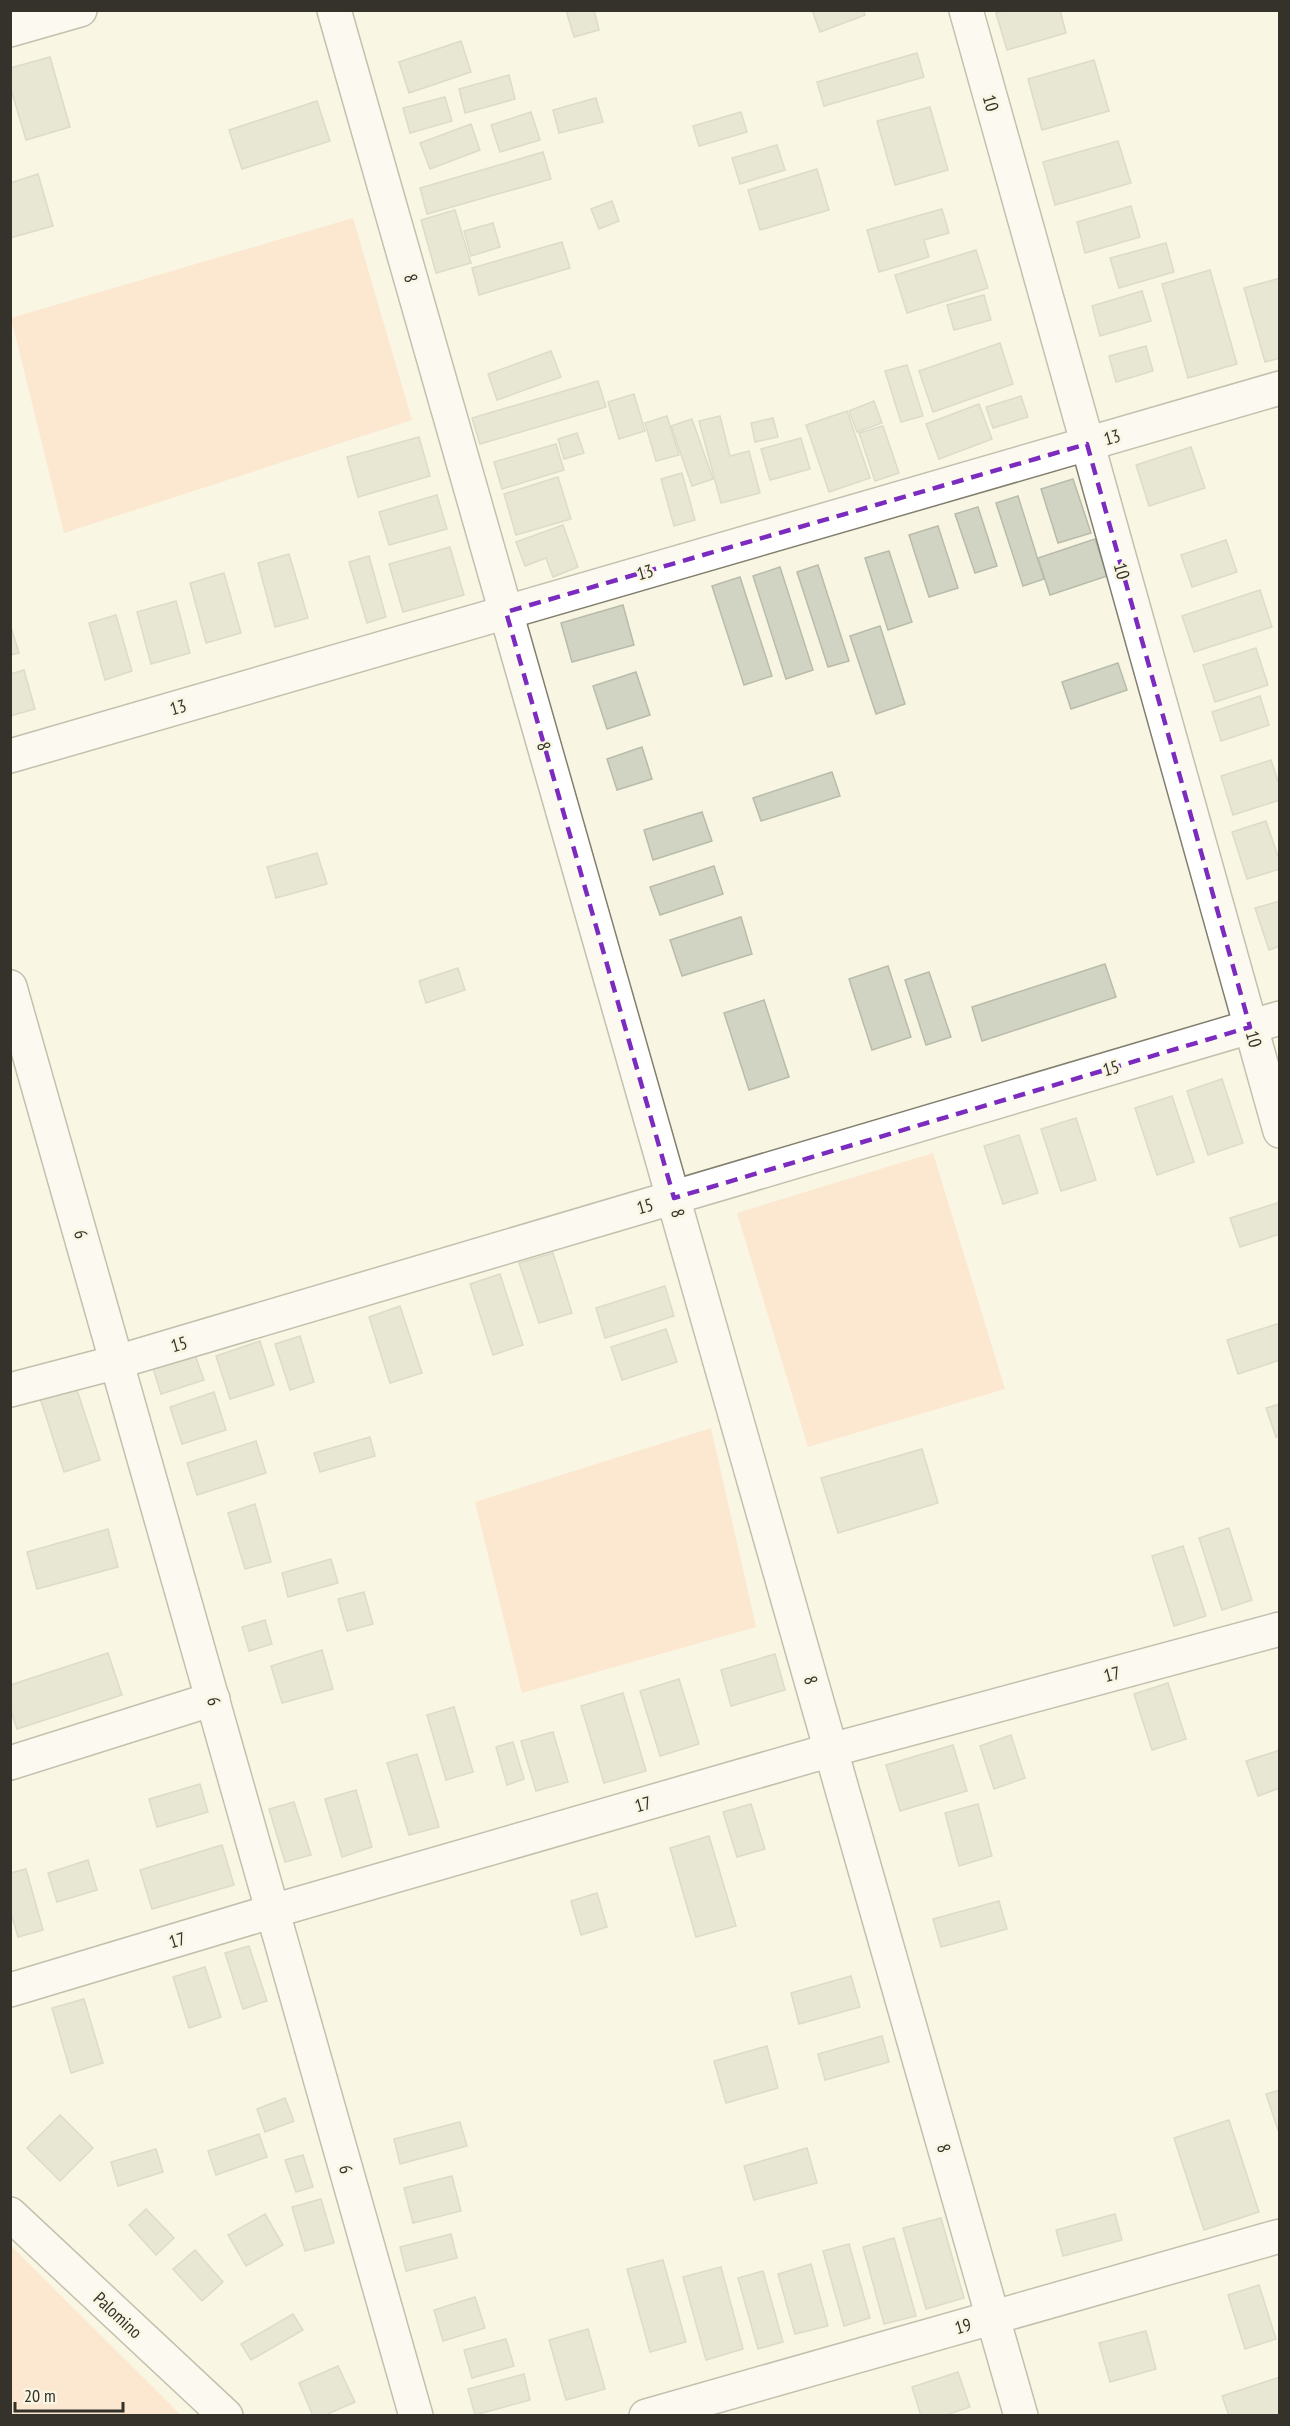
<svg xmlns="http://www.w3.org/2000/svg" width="1290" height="2426" font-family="'PT Sans Narrow',sans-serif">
  <rect width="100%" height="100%" fill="#f9f5e3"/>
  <g fill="#fed7b9">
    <polygon points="353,218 412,420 64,533 11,318"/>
    <polygon points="933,1153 1005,1389 808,1447 737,1213"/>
    <polygon points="711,1428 756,1627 522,1693 475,1502"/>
    <polygon points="11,2246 181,2415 11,2415"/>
  </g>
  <g fill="#d1d4c2" stroke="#b9bcab" stroke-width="1.5">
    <polygon points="566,10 594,10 599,30 574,37"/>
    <polygon points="812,10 863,10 865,15 820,32"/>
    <polygon points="1004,10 1060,10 1066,33 1007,50 996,13"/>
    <polygon points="461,41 471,72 409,93 399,62"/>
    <polygon points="917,53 924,77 824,106 817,82"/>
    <polygon points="50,57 70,127 26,140 10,86 10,68"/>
    <polygon points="1094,60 1109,111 1042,130 1028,79"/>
    <polygon points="509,75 515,99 465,113 459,89"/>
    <polygon points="445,97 452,121 410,133 403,108"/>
    <polygon points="596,98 603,122 559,133 553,110"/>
    <polygon points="317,101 330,141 242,169 229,130"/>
    <polygon points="930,107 948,170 895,185 877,121"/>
    <polygon points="531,112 540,140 500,152 491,125"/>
    <polygon points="741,112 747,132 699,146 693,126"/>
    <polygon points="471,124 480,150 430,169 420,143"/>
    <polygon points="1118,141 1131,183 1055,205 1043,162"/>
    <polygon points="777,145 785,170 740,184 732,158"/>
    <polygon points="543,152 551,179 427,214 420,188"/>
    <polygon points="817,169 829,210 760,230 748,190"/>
    <polygon points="38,174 53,226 10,238 10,183"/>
    <polygon points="612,201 619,221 599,229 591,209"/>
    <polygon points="1131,206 1140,237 1085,253 1077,222"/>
    <polygon points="942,209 949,233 924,240 929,257 879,272 867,230"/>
    <polygon points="455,210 471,263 436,273 421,220"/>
    <polygon points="493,223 500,247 471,256 464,231"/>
    <polygon points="562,242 570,268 479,295 472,268"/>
    <polygon points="1166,243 1174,272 1119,288 1110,258"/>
    <polygon points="976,250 988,288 907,313 895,275"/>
    <polygon points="1210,270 1237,364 1188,378 1162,284"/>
    <polygon points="1280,278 1280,358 1265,362 1244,288"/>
    <polygon points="1142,291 1151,321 1100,336 1092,306"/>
    <polygon points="984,295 991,320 954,330 947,305"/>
    <polygon points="1000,343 1013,384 933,412 919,371"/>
    <polygon points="1146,346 1153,371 1116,382 1109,356"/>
    <polygon points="551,351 561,377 497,400 488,374"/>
    <polygon points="907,365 923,416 901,422 885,371"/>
    <polygon points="598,381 606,407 480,444 472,418"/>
    <polygon points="634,394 645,431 619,439 608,402"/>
    <polygon points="1021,396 1028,417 993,428 986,407"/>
    <polygon points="874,401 882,423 857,432 849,411"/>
    <polygon points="979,404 992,439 939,459 926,424"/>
    <polygon points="847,411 870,478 829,492 806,425"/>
    <polygon points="667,416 679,455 656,461 645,423"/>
    <polygon points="720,416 730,456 749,451 760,493 721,503 699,421"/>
    <polygon points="773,418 778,437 755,442 751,423"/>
    <polygon points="692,419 713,479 692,486 671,426"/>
    <polygon points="883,426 899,473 875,481 859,433"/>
    <polygon points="577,433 584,453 564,459 558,439"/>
    <polygon points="419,437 430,476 358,497 347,457"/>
    <polygon points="801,438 810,469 770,480 761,449"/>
    <polygon points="556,444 564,470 502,489 494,462"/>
    <polygon points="1191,447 1205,488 1149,506 1136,465"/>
    <polygon points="682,473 695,520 674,526 661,479"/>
    <polygon points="558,477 571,519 516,535 504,494"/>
    <polygon points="1073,479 1091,533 1058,543 1041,489"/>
    <polygon points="437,495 447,529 389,545 379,512"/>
    <polygon points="1018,496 1044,579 1023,586 996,503"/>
    <polygon points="978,507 997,566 975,573 955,514"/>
    <polygon points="563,525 578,567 553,577 546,558 525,566 516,542"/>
    <polygon points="938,526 958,588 929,597 909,535"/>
    <polygon points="1095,539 1107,576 1050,595 1038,558"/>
    <polygon points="1226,540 1237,572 1192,587 1181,555"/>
    <polygon points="450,547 464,595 403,612 389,564"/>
    <polygon points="889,551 912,622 888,630 865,558"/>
    <polygon points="289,554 308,618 275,627 258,563"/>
    <polygon points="369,556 386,617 367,623 349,562"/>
    <polygon points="818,565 849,661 828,667 797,572"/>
    <polygon points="780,567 813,670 786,679 753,576"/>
    <polygon points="224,573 241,633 206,643 190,583"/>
    <polygon points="740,577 772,676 744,685 712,586"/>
    <polygon points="1260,590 1272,627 1194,652 1182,616"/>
    <polygon points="176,601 190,653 151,664 137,612"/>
    <polygon points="623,605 634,645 572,662 561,623"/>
    <polygon points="116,615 132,671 105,680 89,623"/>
    <polygon points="10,624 19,653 10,655"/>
    <polygon points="880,626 905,704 876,714 850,636"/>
    <polygon points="1256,648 1268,685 1215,702 1203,665"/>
    <polygon points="1118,663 1127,690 1071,709 1062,682"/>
    <polygon points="24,670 35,709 10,716 10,674"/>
    <polygon points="636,672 650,715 607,729 593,686"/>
    <polygon points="1260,696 1269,725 1221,741 1212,712"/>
    <polygon points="642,747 652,779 617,790 607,759"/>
    <polygon points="1271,760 1280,787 1280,800 1233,815 1221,776"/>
    <polygon points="832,772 840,796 761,821 753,798"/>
    <polygon points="702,812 712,841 653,860 644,830"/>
    <polygon points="1266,821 1280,862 1280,869 1247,879 1232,832"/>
    <polygon points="317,853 327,884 276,898 267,867"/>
    <polygon points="714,866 723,894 660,915 650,887"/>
    <polygon points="1280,901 1280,946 1269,950 1255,908"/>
    <polygon points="741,917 752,954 682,976 670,940"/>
    <polygon points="1105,964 1116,997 982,1041 972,1007"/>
    <polygon points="888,966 911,1037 872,1050 849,979"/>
    <polygon points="458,968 465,990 426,1003 419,981"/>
    <polygon points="929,972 951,1037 926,1045 905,980"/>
    <polygon points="764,1000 789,1077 749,1090 724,1013"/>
    <polygon points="1222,1079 1243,1143 1208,1155 1187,1091"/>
    <polygon points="1172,1096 1194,1162 1157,1175 1135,1108"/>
    <polygon points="1076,1118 1096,1180 1061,1191 1041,1129"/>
    <polygon points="1019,1135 1038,1193 1003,1204 984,1146"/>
    <polygon points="1280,1202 1280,1234 1240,1247 1230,1218"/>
    <polygon points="553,1253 572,1313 539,1323 519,1263"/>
    <polygon points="500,1274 523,1345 493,1355 470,1284"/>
    <polygon points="665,1286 674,1316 605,1338 596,1308"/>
    <polygon points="400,1306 422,1373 390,1383 369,1317"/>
    <polygon points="1280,1323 1280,1360 1238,1374 1227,1340"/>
    <polygon points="666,1329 677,1362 622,1380 611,1347"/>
    <polygon points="300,1336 314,1382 290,1390 275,1344"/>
    <polygon points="260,1341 274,1385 230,1399 216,1356"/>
    <polygon points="193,1349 204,1380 161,1394 151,1362"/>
    <polygon points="76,1387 100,1460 64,1472 40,1398"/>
    <polygon points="214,1392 226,1430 182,1444 170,1407"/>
    <polygon points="1280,1404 1280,1436 1276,1437 1266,1408"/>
    <polygon points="370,1437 375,1456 320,1472 314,1453"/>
    <polygon points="256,1441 266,1473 197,1495 187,1463"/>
    <polygon points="922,1449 938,1503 838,1533 821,1478"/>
    <polygon points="255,1504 271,1562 245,1569 228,1513"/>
    <polygon points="1229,1528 1252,1600 1222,1610 1199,1538"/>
    <polygon points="108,1529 118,1567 37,1589 27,1552"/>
    <polygon points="1183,1546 1206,1616 1174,1626 1152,1556"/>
    <polygon points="331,1559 338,1583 288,1597 282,1573"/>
    <polygon points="364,1592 373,1624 347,1631 338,1599"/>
    <polygon points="265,1620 272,1644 249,1651 242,1627"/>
    <polygon points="322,1650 333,1689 282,1703 271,1666"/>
    <polygon points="108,1653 122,1695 17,1729 10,1708 10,1685"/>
    <polygon points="775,1654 785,1690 731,1706 721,1670"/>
    <polygon points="679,1679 699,1744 660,1756 640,1691"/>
    <polygon points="1168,1683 1186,1739 1152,1750 1134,1694"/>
    <polygon points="623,1693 646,1771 604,1783 581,1706"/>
    <polygon points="454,1707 473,1772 446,1780 427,1715"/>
    <polygon points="553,1732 568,1782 536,1791 521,1741"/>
    <polygon points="1011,1735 1025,1778 994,1789 980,1746"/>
    <polygon points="513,1742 524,1779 507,1785 496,1747"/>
    <polygon points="953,1745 967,1791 900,1811 886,1765"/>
    <polygon points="1280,1750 1280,1788 1258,1796 1246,1761"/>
    <polygon points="417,1754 439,1827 409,1835 387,1763"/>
    <polygon points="200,1784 208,1812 157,1827 149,1799"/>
    <polygon points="356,1790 372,1847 342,1857 325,1799"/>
    <polygon points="294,1802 311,1855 285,1862 269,1809"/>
    <polygon points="751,1804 765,1849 737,1857 723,1812"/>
    <polygon points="978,1804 992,1856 959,1866 945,1813"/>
    <polygon points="709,1836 736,1926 696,1937 670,1848"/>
    <polygon points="222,1845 234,1885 152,1909 140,1870"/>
    <polygon points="88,1860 97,1890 57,1902 48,1873"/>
    <polygon points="26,1869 43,1930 18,1937 10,1910 10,1873"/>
    <polygon points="597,1893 607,1927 581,1935 571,1901"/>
    <polygon points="999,1901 1007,1929 941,1947 933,1919"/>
    <polygon points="249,1946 267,2001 243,2009 225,1953"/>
    <polygon points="205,1967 221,2017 189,2028 173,1977"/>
    <polygon points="851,1976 860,2007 799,2024 791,1993"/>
    <polygon points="84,1999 103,2063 71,2073 52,2008"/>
    <polygon points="882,2036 889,2062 825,2080 818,2054"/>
    <polygon points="767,2046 778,2088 726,2103 714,2061"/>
    <polygon points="1280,2090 1280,2136 1266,2094"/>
    <polygon points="285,2098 294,2121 265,2132 257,2109"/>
    <polygon points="60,2115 93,2148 60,2181 27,2148"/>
    <polygon points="1229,2120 1259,2212 1204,2230 1174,2138"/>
    <polygon points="460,2122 467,2146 400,2164 394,2139"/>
    <polygon points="259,2134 267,2157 216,2175 208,2151"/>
    <polygon points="807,2148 817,2183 754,2200 744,2166"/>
    <polygon points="156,2149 163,2172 118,2186 111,2162"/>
    <polygon points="303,2155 313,2187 296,2192 285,2160"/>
    <polygon points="452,2176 461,2211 413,2223 404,2188"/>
    <polygon points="321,2199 334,2243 305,2251 292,2207"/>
    <polygon points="146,2209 174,2238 156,2255 129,2225"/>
    <polygon points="265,2214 283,2245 246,2266 228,2235"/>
    <polygon points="1115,2214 1122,2240 1063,2256 1056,2230"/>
    <polygon points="941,2218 964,2298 926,2309 903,2228"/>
    <polygon points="451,2234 457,2258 406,2271 400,2247"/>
    <polygon points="894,2238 916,2316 884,2324 863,2247"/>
    <polygon points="849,2244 870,2318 844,2326 823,2251"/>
    <polygon points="195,2250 223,2282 202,2301 173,2269"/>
    <polygon points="663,2260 686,2342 650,2352 627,2269"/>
    <polygon points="811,2264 828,2326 795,2334 778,2274"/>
    <polygon points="721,2267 743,2349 706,2360 683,2277"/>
    <polygon points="763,2271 783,2342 758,2349 738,2278"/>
    <polygon points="1259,2285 1276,2339 1245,2349 1228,2295"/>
    <polygon points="475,2297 485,2328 443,2341 434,2310"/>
    <polygon points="293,2314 303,2330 251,2360 241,2344"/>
    <polygon points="588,2329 605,2389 566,2400 549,2340"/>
    <polygon points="1146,2331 1156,2369 1110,2382 1099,2343"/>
    <polygon points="506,2339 514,2366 472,2378 464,2350"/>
    <polygon points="338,2366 355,2402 323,2416 313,2416 299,2383"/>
    <polygon points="958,2372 970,2407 943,2416 921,2416 912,2387"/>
    <polygon points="524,2374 530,2400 475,2415 468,2389"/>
    <polygon points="1280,2377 1280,2416 1229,2416 1222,2396"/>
  </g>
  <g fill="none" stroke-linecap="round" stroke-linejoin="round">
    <g stroke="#827f6e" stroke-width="36">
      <g id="minor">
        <polyline points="334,10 1021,2416"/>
        <polyline points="966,10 1280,1131"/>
        <polyline points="10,30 80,10"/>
        <polyline points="10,756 1280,388"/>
        <polyline points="10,987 416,2416"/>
        <polyline points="10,1390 117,1362 1280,1018"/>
        <polyline points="10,1763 213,1699"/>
        <polyline points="10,1990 273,1911 831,1750 1280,1629"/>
        <polyline points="10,2214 226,2416"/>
        <polyline points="646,2416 1280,2236"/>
      </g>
    </g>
    <use href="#minor" stroke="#fff" stroke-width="33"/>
  </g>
  <path d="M0 0H1290V2426H0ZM1087,444L1250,1027L674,1198L506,612Z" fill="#f9f5e3" fill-opacity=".55" fill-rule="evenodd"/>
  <path fill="none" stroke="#7b2cbf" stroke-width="4.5" stroke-dasharray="12 8" stroke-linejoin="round" d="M1087,444L1250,1027L674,1198L506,612Z"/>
  <g text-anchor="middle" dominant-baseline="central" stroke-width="5" stroke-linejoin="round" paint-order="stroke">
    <g font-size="18" fill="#34322b" stroke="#f9f5e3">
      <text transform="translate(991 103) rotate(74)">10</text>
      <text transform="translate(411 278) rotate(74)">8</text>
      <text transform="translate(1112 437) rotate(-16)">13</text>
      <text transform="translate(1122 571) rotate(74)">10</text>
      <text transform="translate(645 572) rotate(-16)">13</text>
      <text transform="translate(178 707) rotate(-16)">13</text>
      <text transform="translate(544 746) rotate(74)">8</text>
      <text transform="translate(1254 1039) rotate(74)">10</text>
      <text transform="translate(1111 1068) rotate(-16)">15</text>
      <text transform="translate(645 1206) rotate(-16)">15</text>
      <text transform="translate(678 1213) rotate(74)">8</text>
      <text transform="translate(81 1234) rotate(74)">6</text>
      <text transform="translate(179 1344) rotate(-16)">15</text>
      <text transform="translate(1112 1674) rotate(-15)">17</text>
      <text transform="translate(811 1680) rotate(74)">8</text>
      <text transform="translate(214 1701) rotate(74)">6</text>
      <text transform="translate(643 1804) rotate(-16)">17</text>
      <text transform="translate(177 1940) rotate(-17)">17</text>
      <text transform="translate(944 2148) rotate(74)">8</text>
      <text transform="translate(346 2169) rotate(74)">6</text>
      <text transform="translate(118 2315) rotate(43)">Palomino</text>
      <text transform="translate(963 2326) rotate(-16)">19</text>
    </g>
  </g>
  <rect width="1290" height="2426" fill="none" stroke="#34322b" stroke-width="24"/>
  <path d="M15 2402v9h108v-9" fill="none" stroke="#34322b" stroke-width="3"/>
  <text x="24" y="2402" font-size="18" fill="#34322b" stroke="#f9f5e3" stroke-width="4.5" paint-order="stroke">20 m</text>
</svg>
